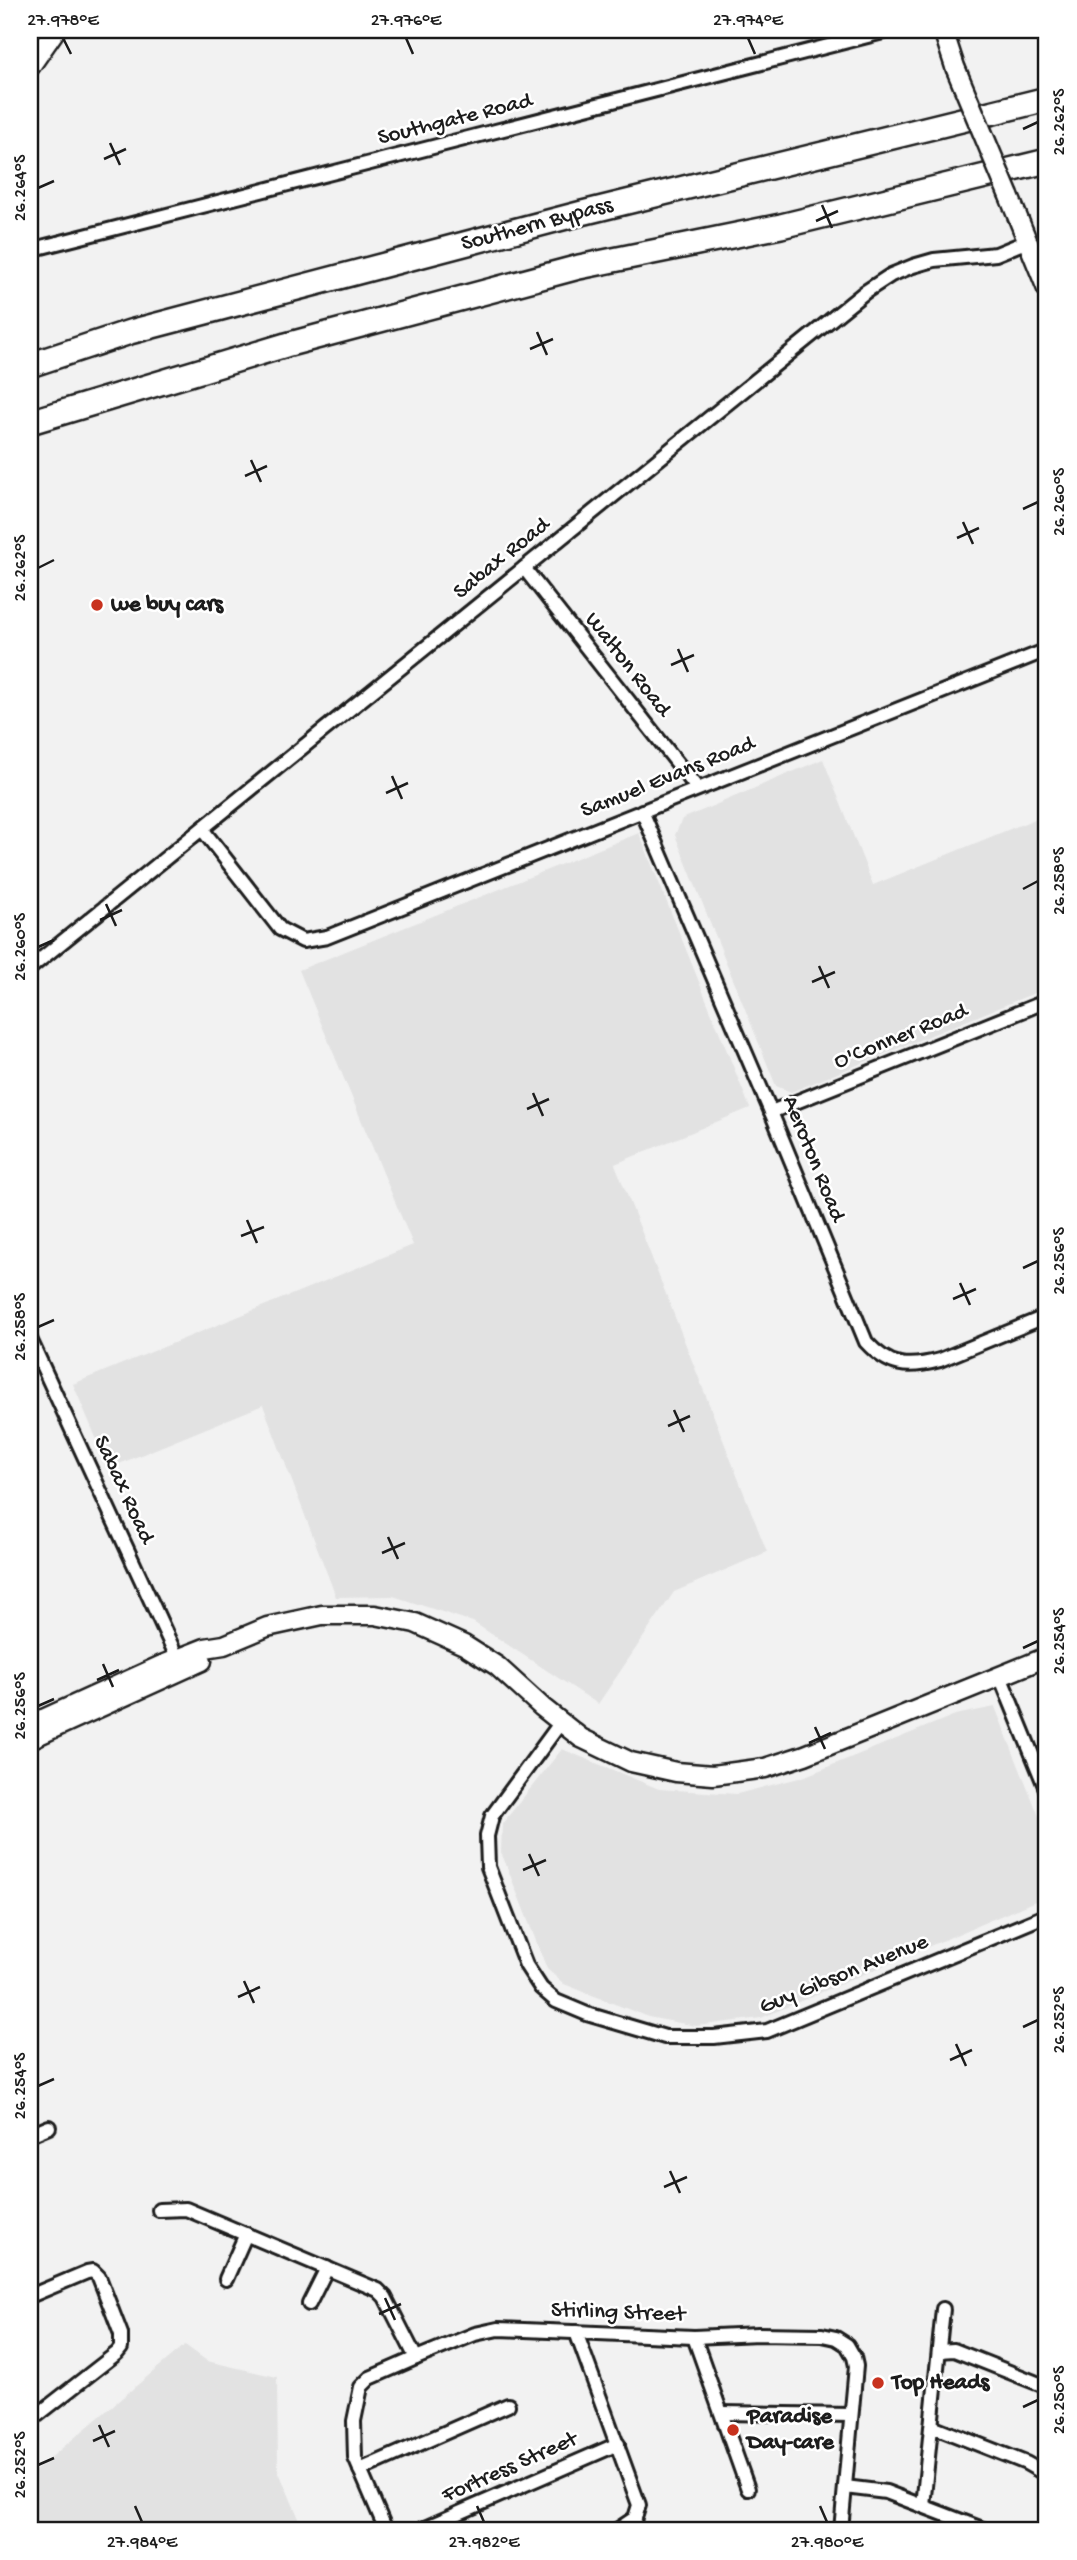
<svg xmlns="http://www.w3.org/2000/svg" width="1077" height="2560" font-family="'Gochi Hand',sans-serif">
  <rect width="100%" height="100%" fill="#f2f2f2"/>
  <filter id="ink" filterUnits="userSpaceOnUse"><feTurbulence type="fractalNoise" baseFrequency=".0143" numOctaves="2"/><feDisplacementMap in="SourceGraphic" scale="14" xChannelSelector="R" yChannelSelector="G"/><feConvolveMatrix kernelMatrix="1 2 1 2 8 2 1 2 1" color-interpolation-filters="sRGB"/></filter>
  <g filter="url(#ink)">
    <g fill="#e2e2e2">
      <polygon points="823,759 873,885 1047,814 1047,988 791,1092 776,1086 675,835 682,819"/>
      <polygon points="639,833 750,1108 615,1164 767,1552 674,1592 598,1704 473,1622 393,1596 336,1597 263,1405 109,1468 73,1384 413,1245 299,970"/>
      <polygon points="995,1707 1047,1836 1047,1896 761,2018 696,2026 648,2017 564,1984 547,1969 501,1852 502,1824 562,1749 659,1789 737,1794 803,1777 955,1715"/>
      <polygon points="185,2345 207,2361 277,2377 278,2470 304,2530 30,2530 30,2475"/>
    </g>
    <g fill="none" stroke-linecap="round" stroke-linejoin="round">
      <g stroke="#1c1c1c" stroke-width="18">
        <g id="street">
          <polyline points="30,250 891,30"/>
          <polyline points="524,568 697,788"/>
          <path d="M642,811L771,1112L866,1342C889,1367 907,1369 940,1360L1047,1316"/>
          <polyline points="202,829 280,929 303,941 327,937 1047,650"/>
          <polyline points="30,968 865,292 891,275 913,266 934,260 996,254 1028,241"/>
          <polyline points="771,1112 1047,1001"/>
          <polyline points="30,1339 181,1666"/>
          <polyline points="1000,1676 1047,1791"/>
          <polyline points="561,1722 492,1816 487,1836 488,1867 526,1965 541,1988 556,2001 587,2014 665,2037 714,2037 767,2031 1047,1915"/>
          <polyline points="30,2135 49,2127"/>
          <polyline points="159,2210 186,2209 378,2290 385,2297 416,2358"/>
          <polyline points="226,2279 246,2234"/>
          <polyline points="30,2296 87,2272 93,2271 99,2277 121,2334 121,2348 117,2353 30,2421"/>
          <polyline points="309,2304 327,2268"/>
          <polyline points="576,2332 639,2505 635,2518 617,2530"/>
          <polyline points="694,2337 748,2489"/>
          <polyline points="939,2351 954,2350 1047,2387"/>
          <polyline points="722,2413 851,2415"/>
          <polyline points="932,2426 1026,2463 1047,2475"/>
          <polyline points="360,2470 508,2405"/>
          <polyline points="845,2487 886,2492 985,2530"/>
          <polyline points="923,2506 943,2309"/>
          <polyline points="386,2530 355,2458 354,2421 361,2387 370,2378 416,2358 475,2334 498,2329 694,2337 758,2334 822,2335 836,2338 847,2345 854,2357 856,2366 841,2530"/>
          <polyline points="420,2530 618,2444"/>
        </g>
      </g>
      <g stroke="#1c1c1c" stroke-width="23">
        <g id="secondary">
          <polyline points="943,30 955,67"/>
          <polyline points="1009,196 1047,289"/>
          <polyline points="30,1725 162,1665 205,1648 224,1645 267,1627 322,1615 375,1615 415,1623 464,1645 497,1666 542,1707 581,1738 631,1762 676,1772 713,1775 765,1768 805,1755 1047,1657"/>
          <polyline points="30,1739 202,1661"/>
        </g>
      </g>
      <g stroke="#1c1c1c" stroke-width="24">
        <g id="primary">
          <polyline points="30,66 55,30"/>
          <polyline points="30,1720 42,1720"/>
        </g>
      </g>
      <g stroke="#1c1c1c" stroke-width="28">
        <g id="highway">
          <polyline points="30,365 130,332 582,213 1047,99"/>
          <polyline points="30,422 286,345 579,267 781,226 1047,161"/>
        </g>
      </g>
      <use href="#street" stroke="#fff" stroke-width="12"/>
      <use href="#secondary" stroke="#fff" stroke-width="18"/>
      <use href="#primary" stroke="#fff" stroke-width="19"/>
      <use href="#highway" stroke="#fff" stroke-width="23"/>
      <g stroke="#1c1c1c" stroke-width="23" stroke-linecap="butt">
        <polyline id="secondary-bridge" points="955,67 1009,196"/>
      </g>
      <use href="#secondary-bridge" stroke="#fff" stroke-width="18"/>
    </g>
  </g>
  <path fill="none" stroke="#1c1c1c" stroke-width="2.5" d="M63,38L71,54M406,38L413,54M748,38L755,54M1023,129L1038,122M110,143L120,165M104,159L126,149M38,188L54,181M822,205L832,228M816,221L838,211M537,332L547,355M530,349L553,339M251,460L261,482M245,476L267,466M1023,509L1038,502M963,522L973,544M957,538L979,528M38,568L54,560M678,649L688,672M671,665L694,655M392,776L402,799M386,793L408,783M1023,889L1038,881M106,904L116,926M100,920L122,910M38,947L54,940M819,966L829,988M812,982L835,972M533,1093L543,1116M527,1109L549,1099M247,1220L257,1243M241,1236L264,1227M1023,1268L1038,1261M960,1283L970,1305M953,1299L976,1289M38,1327L54,1320M674,1410L684,1432M668,1426L690,1416M388,1537L398,1559M382,1553L405,1543M1023,1648L1038,1641M103,1664L113,1687M97,1680L119,1670M38,1706L54,1699M815,1727L825,1749M809,1743L831,1733M529,1854L539,1876M523,1870L546,1860M244,1981L254,2003M238,1997L260,1987M1023,2027L1038,2020M956,2044L966,2066M950,2060L972,2050M38,2086L54,2079M670,2171L680,2193M664,2187L687,2177M385,2298L395,2320M379,2314L401,2304M1023,2407L1038,2400M99,2425L109,2447M93,2441L115,2431M38,2465L54,2458M135,2506L142,2522M477,2506L484,2522M820,2506L827,2522"/>
  <g fill="#c8321e" stroke="#fff" stroke-width="2.5">
    <circle cx="97" cy="605" r="7"/>
    <circle cx="878" cy="2383" r="7"/>
    <circle cx="733" cy="2430" r="7"/>
  </g>
  <g text-anchor="middle" dominant-baseline="central" stroke-width="5" stroke-linejoin="round" paint-order="stroke">
    <g font-size="23" fill="#1c1c1c" stroke="#fff">
      <text transform="translate(455 120) rotate(-14)">Southgate Road</text>
      <text transform="translate(537 225) rotate(-15)">Southern Bypass</text>
      <text transform="translate(502 559) rotate(-39)">Sabax Road</text>
      <text transform="translate(627 665) rotate(52)">Walton Road</text>
      <text transform="translate(668 778) rotate(-22)">Samuel Evans Road</text>
      <text transform="translate(901 1037) rotate(-22)">O'Conner Road</text>
      <text transform="translate(813 1159) rotate(68)">Aeroton Road</text>
      <text transform="translate(123 1490) rotate(65)">Sabax Road</text>
      <text transform="translate(844 1975) rotate(-22)">Guy Gibson Avenue</text>
      <text transform="translate(618 2313) rotate(2)">Stirling Street</text>
      <text transform="translate(510 2468) rotate(-24)">Fortress Street</text>
    </g>
    <g font-size="23" font-weight="bold" fill="#1c1c1c" stroke="#fff" text-anchor="start">
      <text x="111" y="605">we buy cars</text>
      <text x="892" y="2383">Top Heads</text>
      <text x="747" y="2417">Paradise<tspan x="747" dy="26">Day-care</tspan></text>
    </g>
  </g>
  <rect width="1077" height="2560" fill="none" stroke="#fff" stroke-width="77"/>
  <rect x="38" y="38" width="1000" height="2484" fill="none" stroke="#1c1c1c" stroke-width="2.5"/>
  <g font-size="18" text-anchor="middle" fill="#1c1c1c">
    <text x="63" y="25">27.978°E</text>
    <text x="406" y="25">27.976°E</text>
    <text x="748" y="25">27.974°E</text>
    <text transform="translate(1058 122) rotate(-90)" y="6">26.262°S</text>
    <text transform="translate(19 188) rotate(-90)" y="6">26.264°S</text>
    <text transform="translate(1058 502) rotate(-90)" y="6">26.260°S</text>
    <text transform="translate(19 568) rotate(-90)" y="6">26.262°S</text>
    <text transform="translate(1058 881) rotate(-90)" y="6">26.258°S</text>
    <text transform="translate(19 947) rotate(-90)" y="6">26.260°S</text>
    <text transform="translate(1058 1261) rotate(-90)" y="6">26.256°S</text>
    <text transform="translate(19 1327) rotate(-90)" y="6">26.258°S</text>
    <text transform="translate(1058 1641) rotate(-90)" y="6">26.254°S</text>
    <text transform="translate(19 1706) rotate(-90)" y="6">26.256°S</text>
    <text transform="translate(1058 2020) rotate(-90)" y="6">26.252°S</text>
    <text transform="translate(19 2086) rotate(-90)" y="6">26.254°S</text>
    <text transform="translate(1058 2400) rotate(-90)" y="6">26.250°S</text>
    <text transform="translate(19 2465) rotate(-90)" y="6">26.252°S</text>
    <text x="142" y="2547">27.984°E</text>
    <text x="484" y="2547">27.982°E</text>
    <text x="827" y="2547">27.980°E</text>
  </g>
</svg>
